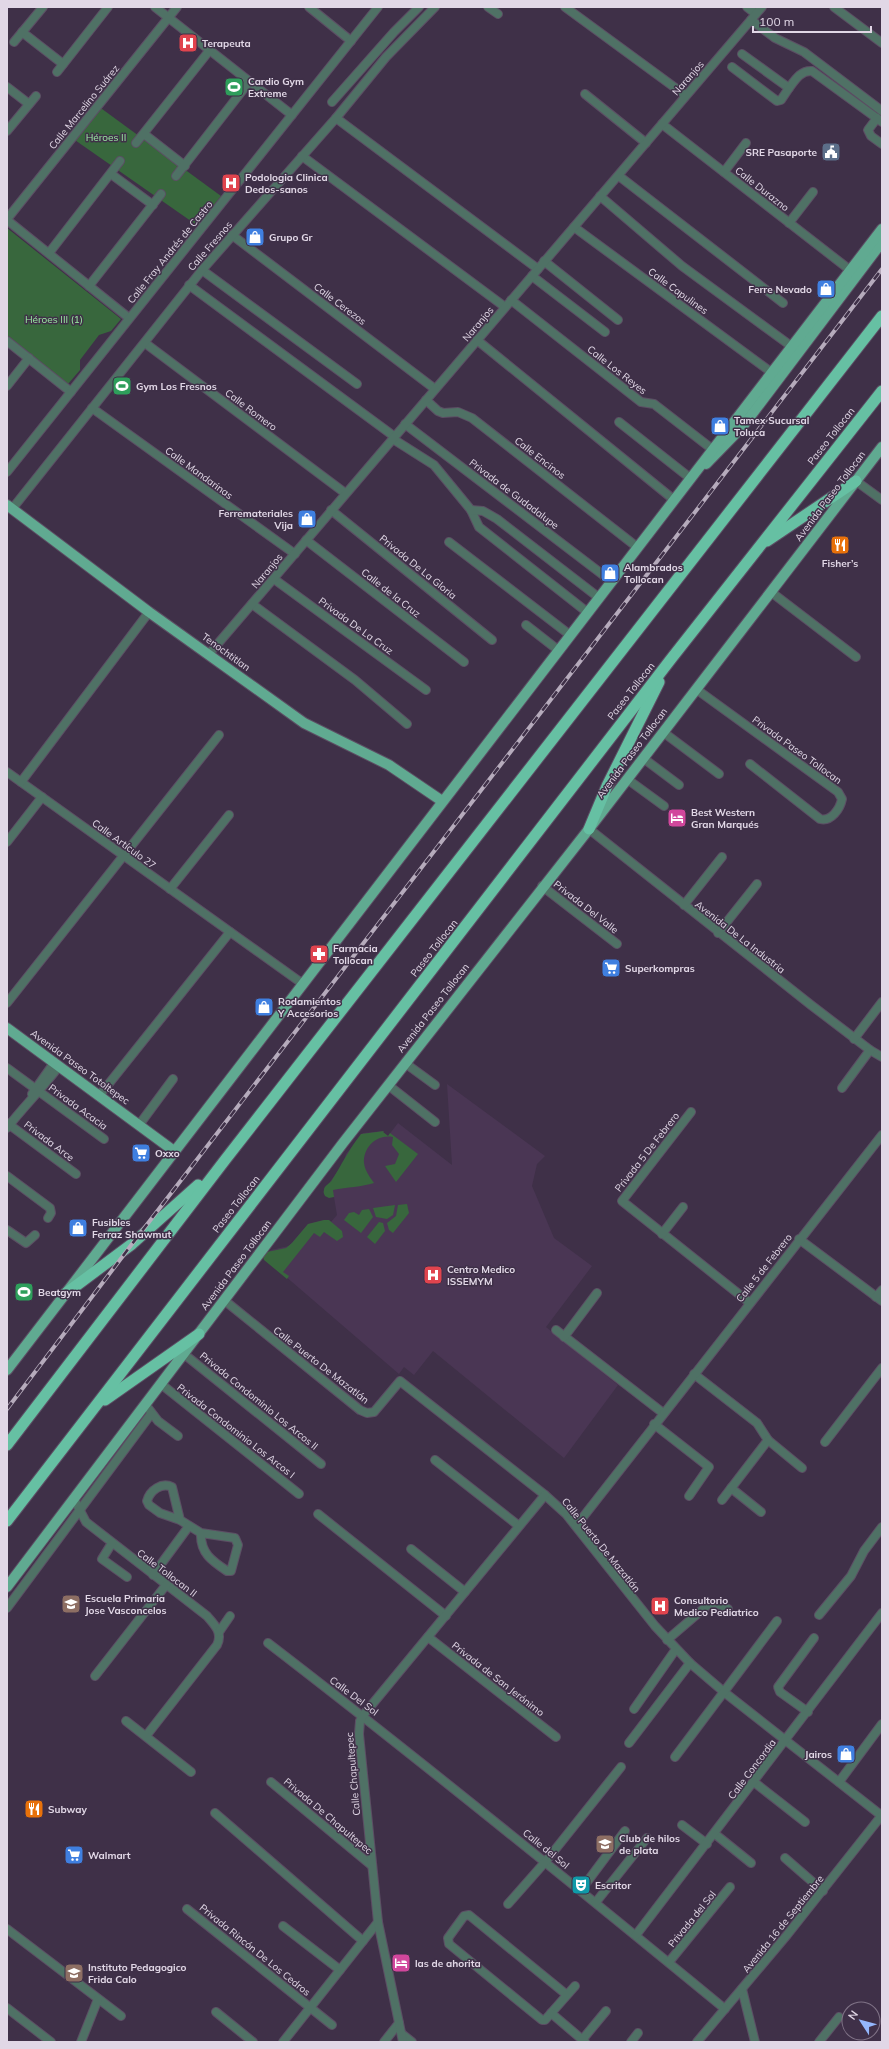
<svg xmlns="http://www.w3.org/2000/svg" width="889" height="2049" font-family="Mulish,sans-serif">
  <rect width="100%" height="100%" fill="#3f3048"/>
  <polygon fill="#4a3654" points="447,1084 545,1156 537,1164 532,1186 554,1238 592,1266 546,1327 618,1385 564,1458 433,1351 414,1375 404,1367 399,1374 263,1257 271,1250 289,1246 308,1224 324,1220 331,1222 337,1215 334,1197 327,1197 324,1190 343,1164 346,1154 363,1133 384,1131 383,1132 388,1136 398,1123 452,1165"/>
  <g fill="#38673d">
    <polygon points="98,106 221,196 198,226 72,138"/>
    <polygon points="7,228 121,319 111,331 99,335 80,360 80,370 68,384 7,335"/>
    <path d="M384,1131L383,1132L388,1136L390,1133L418,1154L396,1182L385,1166L395,1164L399,1154L392,1145L393,1137C377,1134 363,1147 364,1163C365,1171 370,1177 374,1183C362,1187 347,1187 333,1190L334,1197L329,1198L325,1196C324,1194 323,1192 324,1190C324,1185 330,1184 332,1180C342,1164 349,1149 361,1134Z"/>
    <polygon points="407,1204 409,1213 393,1233 389,1230 387,1223 396,1216 398,1205"/>
    <polygon points="395,1205 393,1215 387,1219 376,1217 373,1208"/>
    <polygon points="369,1209 373,1217 361,1233 344,1220 349,1213 354,1212 359,1215 362,1210"/>
    <polygon points="324,1220 329,1220 342,1231 343,1237 337,1241 324,1232 320,1237 314,1233 283,1272 289,1276 287,1279 264,1260 263,1257 267,1252 286,1248 292,1243 308,1224"/>
    <polygon points="379,1222 383,1223 385,1231 375,1244 367,1237"/>
  </g>
  <g fill="none" stroke-linecap="round" stroke-linejoin="round">
    <g stroke="#5c4e64" stroke-width="10">
      <g id="minor">
        <polyline points="155,7 292,115"/>
        <polyline points="309,7 351,41"/>
        <polyline points="488,7 498,14"/>
        <polyline points="565,7 685,95"/>
        <polyline points="747,7 756,14"/>
        <polyline points="834,7 882,43"/>
        <polyline points="751,20 775,38 804,52 882,111"/>
        <polyline points="22,32 63,64"/>
        <polyline points="14,42 43,7"/>
        <path d="M742,54L789,88C795,80 801,70 812,71L882,122"/>
        <polyline points="732,67 777,101 781,100 789,88"/>
        <polyline points="57,72 108,7"/>
        <polyline points="7,87 29,104"/>
        <polyline points="585,94 646,143"/>
        <polyline points="332,102 394,32 419,7"/>
        <polyline points="336,118 538,269"/>
        <polyline points="877,118 868,130 871,136 882,144"/>
        <polyline points="662,124 850,270"/>
        <polyline points="7,131 36,96"/>
        <polyline points="144,134 185,166"/>
        <polyline points="136,143 209,51"/>
        <polyline points="302,156 505,307"/>
        <polyline points="724,172 746,143"/>
        <polyline points="111,174 153,205"/>
        <polyline points="176,176 249,82"/>
        <polyline points="619,176 783,303"/>
        <polyline points="600,196 682,266 791,346"/>
        <polyline points="7,219 177,7"/>
        <polyline points="7,220 129,318"/>
        <polyline points="789,223 813,192"/>
        <polyline points="574,227 771,372"/>
        <polyline points="232,235 435,389"/>
        <polyline points="49,253 120,161"/>
        <polyline points="544,261 618,320"/>
        <polyline points="202,270 357,384"/>
        <polyline points="532,276 605,332"/>
        <polyline points="189,285 395,437"/>
        <polyline points="89,286 161,194"/>
        <polyline points="511,300 641,402 654,404 712,449"/>
        <polyline points="477,340 673,499"/>
        <polyline points="7,341 71,392"/>
        <polyline points="145,343 345,493"/>
        <polyline points="7,386 29,358"/>
        <polyline points="426,400 438,411 443,413 458,412 472,418 637,547"/>
        <polyline points="92,408 295,554"/>
        <polyline points="619,422 690,478"/>
        <polyline points="405,424 611,581"/>
        <polyline points="393,439 434,465 471,510 479,527 587,612"/>
        <polyline points="7,472 378,7"/>
        <polyline points="856,481 882,500"/>
        <polyline points="12,509 202,270 336,118 386,57 435,7"/>
        <polyline points="331,510 492,640"/>
        <polyline points="471,510 483,511 497,519 598,597"/>
        <polyline points="306,540 464,662"/>
        <polyline points="449,542 570,635"/>
        <polyline points="274,579 426,690"/>
        <polyline points="771,592 856,657"/>
        <polyline points="252,604 355,680 407,724"/>
        <polyline points="526,625 558,650"/>
        <polyline points="209,654 762,7"/>
        <path d="M696,689L838,792L842,799C840,809 831,822 820,819L750,764"/>
        <polyline points="663,732 719,774"/>
        <polyline points="643,758 679,785"/>
        <polyline points="7,772 303,984"/>
        <polyline points="627,779 664,806"/>
        <polyline points="21,782 149,612"/>
        <polyline points="589,829 811,1005 870,1050 882,1057"/>
        <polyline points="7,842 42,797"/>
        <polyline points="542,886 617,944"/>
        <polyline points="170,889 229,815"/>
        <polyline points="684,905 722,857"/>
        <polyline points="718,933 757,884"/>
        <polyline points="7,1003 219,735"/>
        <polyline points="854,1039 882,1002"/>
        <polyline points="405,1063 435,1085"/>
        <polyline points="7,1068 104,1139"/>
        <polyline points="388,1085 435,1122"/>
        <polyline points="842,1088 870,1050"/>
        <polyline points="32,1094 54,1063"/>
        <polyline points="99,1096 230,932"/>
        <polyline points="691,1112 622,1201 750,1303"/>
        <polyline points="7,1123 76,1174"/>
        <polyline points="139,1125 173,1079"/>
        <path d="M7,1128C24,1106 43,1088 59,1066"/>
        <polyline points="7,1176 50,1208 51,1213 48,1218"/>
        <polyline points="7,1230 26,1243 35,1235"/>
        <polyline points="662,1234 683,1207"/>
        <polyline points="799,1239 882,1301"/>
        <polyline points="876,1297 882,1290"/>
        <polyline points="224,1300 360,1410 367,1413 374,1412 400,1381 545,1495 566,1514 655,1626 690,1663 724,1692 882,1816"/>
        <polyline points="556,1330 663,1413"/>
        <polyline points="564,1337 597,1293"/>
        <polyline points="184,1354 321,1464"/>
        <polyline points="694,1374 757,1423 768,1440 802,1468"/>
        <polyline points="161,1384 299,1494"/>
        <polyline points="145,1404 158,1421 178,1436"/>
        <polyline points="654,1424 709,1467 689,1496"/>
        <polyline points="825,1442 882,1368"/>
        <polyline points="435,1460 519,1526"/>
        <polyline points="731,1488 761,1512"/>
        <path d="M74,1499L86,1522L207,1616C215,1625 223,1633 217,1645L146,1736"/>
        <polyline points="722,1500 768,1440"/>
        <polyline points="318,1514 446,1616"/>
        <path d="M180,1520L172,1487C162,1482 150,1490 147,1501L149,1505L160,1513L180,1520L201,1533L235,1538L238,1545L231,1571H227C212,1561 200,1553 201,1533"/>
        <polyline points="576,1526 882,1135"/>
        <polyline points="112,1543 102,1559 127,1577"/>
        <polyline points="411,1549 465,1592"/>
        <polyline points="153,1575 189,1526"/>
        <polyline points="7,1608 151,1414"/>
        <polyline points="819,1615 851,1576 864,1551 882,1527"/>
        <polyline points="219,1632 230,1616"/>
        <polyline points="428,1637 556,1737"/>
        <polyline points="667,1640 709,1604 716,1603 728,1609"/>
        <path d="M268,1643C423,1762 574,1885 725,2009"/>
        <polyline points="95,1676 166,1585"/>
        <polyline points="634,1709 676,1649"/>
        <polyline points="808,1712 780,1692 778,1687 814,1638"/>
        <polyline points="126,1721 191,1772"/>
        <polyline points="629,1743 690,1663"/>
        <polyline points="675,1757 777,1621"/>
        <polyline points="271,1782 371,1865"/>
        <polyline points="754,1782 805,1822"/>
        <polyline points="839,1782 882,1724"/>
        <polyline points="215,1813 363,1941"/>
        <polyline points="682,1825 707,1844"/>
        <polyline points="715,1834 751,1863"/>
        <polyline points="785,1858 823,1891"/>
        <polyline points="581,1890 625,1831"/>
        <polyline points="596,1902 647,1838"/>
        <polyline points="508,1904 546,1861 621,1767"/>
        <polyline points="187,1909 332,2025"/>
        <polyline points="283,1926 340,1970"/>
        <polyline points="7,1929 121,2016"/>
        <polyline points="636,1935 882,1613"/>
        <polyline points="669,1962 730,1887"/>
        <polyline points="742,1989 755,2042"/>
        <polyline points="567,1995 469,1915 464,1916 448,1938 449,1944 542,2020 545,2020 575,1986"/>
        <polyline points="7,2008 51,2042"/>
        <polyline points="216,2012 253,2042"/>
        <polyline points="551,2013 585,2042"/>
        <polyline points="402,2034 412,2042"/>
        <polyline points="582,2040 606,2011"/>
        <polyline points="81,2042 98,1999"/>
        <polyline points="283,2042 378,1922"/>
        <polyline points="384,2042 399,2023"/>
        <polyline points="403,2042 378,1922 359,1734 360,1721 365,1713 545,1495"/>
        <polyline points="631,2042 638,2033"/>
        <polyline points="697,2042 787,1935 882,1815"/>
        <polyline points="819,2042 839,2017"/>
      </g>
    </g>
    <g stroke="#5c4e64" stroke-width="12">
      <g id="major">
        <polyline points="706,464 743,426 882,242"/>
        <polyline points="7,505 149,612 304,723 389,765 442,801"/>
        <polyline points="7,1028 174,1151"/>
        <polyline points="7,1370 882,229"/>
        <polyline points="7,1587 343,1143 589,829 882,447"/>
      </g>
    </g>
    <g stroke="#5c4e64" stroke-width="13">
      <g id="highway">
        <polyline points="767,541 856,481"/>
        <polyline points="589,829 607,786 659,682"/>
        <polyline points="65,1294 132,1244 198,1185"/>
        <polyline points="105,1400 199,1334"/>
        <polyline points="7,1445 225,1160 882,316"/>
        <polyline points="7,1521 671,659 882,391"/>
      </g>
    </g>
    <use href="#minor" stroke="#4f7165" stroke-width="8"/>
    <use href="#major" stroke="#60aa91" stroke-width="10"/>
    <use href="#highway" stroke="#66c0a3" stroke-width="11"/>
    <g stroke="#b6abbc" stroke-width="4">
      <polyline id="rail" points="7,1409 132,1244 882,269"/>
    </g>
    <use href="#rail" stroke="#3f3048" stroke-width="2.5" stroke-dasharray="8" stroke-linecap="butt"/>
  </g>
  <defs>
    <g id="hospital-square" transform="scale(1)"><rect x="-9" y="-9" width="18" height="18" rx="4" fill="#e0444e" stroke="#3f3048"/><path d="M-5-5h3v3.5h4V-5h3V5h-3V1.5h-4V5h-3Z" fill="#fff"/></g>
    <g id="stadium-square" transform="scale(1)"><rect x="-9" y="-9" width="18" height="18" rx="4" fill="#2e9e5b" stroke="#3f3048"/><path d="M0-5a6.5 5 0 1 0 0 10a6.5 5 0 1 0 0-10ZM-3.5-1.8h7v3.6h-7Z" fill="#fff"/></g>
    <g id="civic-square" transform="scale(1)"><rect x="-9" y="-9" width="18" height="18" rx="4" fill="#5c6f8a" stroke="#3f3048"/><path d="M-.6-6.5H3V-4.5H.6V-3L4-1V1h2V6H-6V1h2V-1L-.6-3ZM-1.2 2.5V6h2.4V2.5Z" fill="#fff"/></g>
    <g id="shop-square" transform="scale(1)"><rect x="-9" y="-9" width="18" height="18" rx="4" fill="#3f7fe0" stroke="#3f3048"/><path d="M-5-2.5h2.3a2.7 3.5 0 0 1 5.4 0H5L5.5 6h-11ZM-1.5-2.5h3a1.5 2.3 0 0 0-3 0Z" fill="#fff"/></g>
    <g id="restaurant-square" transform="scale(1)"><rect x="-9" y="-9" width="18" height="18" rx="4" fill="#e8710a" stroke="#3f3048"/><path d="M-5-6h1v4h1v-4h1v4h1v-4h1v5L-1.5 .5V6h-2V.5L-5-1ZM5-6V6H3V1.5H1.5Q1.5-4 5-6Z" fill="#fff"/></g>
    <g id="hotel-square" transform="scale(1)"><rect x="-9" y="-9" width="18" height="18" rx="4" fill="#d1479c" stroke="#3f3048"/><path d="M-6-4.5h1.5V1H6V5H4.5V3h-9V5H-6ZM-4 0a1.8 1.8 0 1 1 3.6 0ZM.5 0V-2.5h3Q6-2.5 6 0Z" fill="#fff"/></g>
    <g id="pharmacy-square" transform="scale(1)"><rect x="-9" y="-9" width="18" height="18" rx="4" fill="#e0444e" stroke="#3f3048"/><path d="M-2-6h4v4h4v4h-4v4h-4v-4h-4v-4h4Z" fill="#fff"/></g>
    <g id="supermarket-square" transform="scale(1)"><rect x="-9" y="-9" width="18" height="18" rx="4" fill="#3f7fe0" stroke="#3f3048"/><path d="M-6-5.5h2.5l.6 2H6L4.5 2H-2.5L-4.4-4H-6ZM-1.5 3.2a1.3 1.3 0 1 0 .1 0ZM3 3.2a1.3 1.3 0 1 0 .1 0Z" fill="#fff"/></g>
    <g id="school-square" transform="scale(1)"><rect x="-9" y="-9" width="18" height="18" rx="4" fill="#8d6e63" stroke="#3f3048"/><path d="M0-5L7-2L0 1L-7-2ZM-4 1L0 2.5L4 1V4Q0 6-4 4Z" fill="#fff"/></g>
    <g id="university-square" transform="scale(1)"><rect x="-9" y="-9" width="18" height="18" rx="4" fill="#8d6e63" stroke="#3f3048"/><path d="M0-5L7-2L0 1L-7-2ZM-4 1L0 2.5L4 1V4Q0 6-4 4Z" fill="#fff"/></g>
    <g id="theatre-square" transform="scale(1)"><rect x="-9" y="-9" width="18" height="18" rx="4" fill="#0f9aa8" stroke="#3f3048"/><path d="M-5-5.5Q0-4 5-5.5V0Q5 5 0 6Q-5 5-5 0ZM-3.3-2.5H-1v1.5H-3.3ZM1-2.5H3.3v1.5H1ZM-2.8 1Q0 5.5 2.8 1Z" fill="#fff"/></g>
  </defs>
  <g fill-rule="evenodd">
    <use href="#hospital-square" x="188" y="43"/>
    <use href="#stadium-square" x="234" y="87"/>
    <use href="#civic-square" x="831" y="152"/>
    <use href="#hospital-square" x="231" y="183"/>
    <use href="#shop-square" x="255" y="237"/>
    <use href="#shop-square" x="826" y="289"/>
    <use href="#stadium-square" x="122" y="386"/>
    <use href="#shop-square" x="720" y="426"/>
    <use href="#shop-square" x="307" y="519"/>
    <use href="#restaurant-square" x="840" y="545"/>
    <use href="#shop-square" x="610" y="573"/>
    <use href="#hotel-square" x="677" y="818"/>
    <use href="#pharmacy-square" x="319" y="954"/>
    <use href="#supermarket-square" x="611" y="968"/>
    <use href="#shop-square" x="264" y="1007"/>
    <use href="#supermarket-square" x="141" y="1153"/>
    <use href="#shop-square" x="78" y="1228"/>
    <use href="#hospital-square" x="433" y="1275"/>
    <use href="#stadium-square" x="24" y="1292"/>
    <use href="#school-square" x="71" y="1604"/>
    <use href="#hospital-square" x="660" y="1606"/>
    <use href="#shop-square" x="846" y="1754"/>
    <use href="#restaurant-square" x="34" y="1809"/>
    <use href="#university-square" x="605" y="1844"/>
    <use href="#supermarket-square" x="74" y="1855"/>
    <use href="#theatre-square" x="581" y="1885"/>
    <use href="#hotel-square" x="401" y="1963"/>
    <use href="#school-square" x="74" y="1973"/>
  </g>
  <g text-anchor="middle" dominant-baseline="central" stroke-width="3" stroke-linejoin="round" paint-order="stroke">
    <g font-size="10" font-weight="bold" fill="#e1d7e6" stroke="#3f3048" text-anchor="start">
      <text x="202" y="43">Terapeuta</text>
      <text x="248" y="81">Cardio Gym<tspan x="248" dy="12">Extreme</tspan></text>
      <text x="817" y="152" text-anchor="end">SRE Pasaporte</text>
      <text x="245" y="177">Podologia Clinica<tspan x="245" dy="12">Dedos-sanos</tspan></text>
      <text x="269" y="237">Grupo Gr</text>
      <text x="812" y="289" text-anchor="end">Ferre Nevado</text>
      <text x="136" y="386">Gym Los Fresnos</text>
      <text x="734" y="420">Tamex Sucursal<tspan x="734" dy="12">Toluca</tspan></text>
      <text x="293" y="513" text-anchor="end">Ferremateriales<tspan x="293" dy="12">Vija</tspan></text>
      <text x="840" y="563" text-anchor="middle">Fisher’s</text>
      <text x="624" y="567">Alambrados<tspan x="624" dy="12">Tollocan</tspan></text>
      <text x="691" y="812">Best Western<tspan x="691" dy="12">Gran Marqués</tspan></text>
      <text x="333" y="948">Farmacia<tspan x="333" dy="12">Tollocan</tspan></text>
      <text x="625" y="968">Superkompras</text>
      <text x="278" y="1001">Rodamientos<tspan x="278" dy="12">Y Accesorios</tspan></text>
      <text x="155" y="1153">Oxxo</text>
      <text x="92" y="1222">Fusibles<tspan x="92" dy="12">Ferraz Shawmut</tspan></text>
      <text x="447" y="1269">Centro Medico<tspan x="447" dy="12">ISSEMYM</tspan></text>
      <text x="38" y="1292">Beatgym</text>
      <text x="85" y="1598">Escuela Primaria<tspan x="85" dy="12">Jose Vasconcelos</tspan></text>
      <text x="674" y="1600">Consultorio<tspan x="674" dy="12">Medico Pediatrico</tspan></text>
      <text x="832" y="1754" text-anchor="end">Jairos</text>
      <text x="48" y="1809">Subway</text>
      <text x="619" y="1838">Club de hilos<tspan x="619" dy="12">de plata</tspan></text>
      <text x="88" y="1855">Walmart</text>
      <text x="595" y="1885">Escritor</text>
      <text x="415" y="1963">las de ahorita</text>
      <text x="88" y="1967">Instituto Pedagogico<tspan x="88" dy="12">Frida Calo</tspan></text>
    </g>
    <g font-size="10" fill="#e1d7e6" stroke="#3f3048">
      <text transform="translate(688 78) rotate(-49)">Naranjos</text>
      <text transform="translate(84 107) rotate(-51)">Calle Marcelino Suárez</text>
      <text transform="translate(762 189) rotate(38)">Calle Durazno</text>
      <text transform="translate(210 246) rotate(-49)">Calle Fresnos</text>
      <text transform="translate(170 252) rotate(-51)">Calle Fray Andrés de Castro</text>
      <text transform="translate(678 291) rotate(36)">Calle Capulines</text>
      <text transform="translate(340 304) rotate(37)">Calle Cerezos</text>
      <text transform="translate(478 324) rotate(-50)">Naranjos</text>
      <text transform="translate(617 370) rotate(38)">Calle Los Reyes</text>
      <text transform="translate(251 410) rotate(37)">Calle Romero</text>
      <text transform="translate(831 436) rotate(-52)">Paseo Tollocan</text>
      <text transform="translate(540 458) rotate(38)">Calle Encinos</text>
      <text transform="translate(199 473) rotate(36)">Calle Mandarinas</text>
      <text transform="translate(514 494) rotate(37)">Privada de Gudadalupe</text>
      <text transform="translate(830 496) rotate(-53)">Avenida Paseo Tollocan</text>
      <text transform="translate(418 567) rotate(39)">Privada De La Gloria</text>
      <text transform="translate(267 571) rotate(-50)">Naranjos</text>
      <text transform="translate(391 593) rotate(38)">Calle de la Cruz</text>
      <text transform="translate(356 626) rotate(36)">Privada De La Cruz</text>
      <text transform="translate(226 652) rotate(36)">Tenochtitlan</text>
      <text transform="translate(631 691) rotate(-52)">Paseo Tollocan</text>
      <text transform="translate(797 750) rotate(36)">Privada Paseo Tollocan</text>
      <text transform="translate(632 753) rotate(-53)">Avenida Paseo Tollocan</text>
      <text transform="translate(124 844) rotate(36)">Calle Artículo 27</text>
      <text transform="translate(586 907) rotate(38)">Privada Del Valle</text>
      <text transform="translate(740 937) rotate(38)">Avenida De La Industria</text>
      <text transform="translate(434 948) rotate(-52)">Paseo Tollocan</text>
      <text transform="translate(433 1008) rotate(-52)">Avenida Paseo Tollocan</text>
      <text transform="translate(80 1067) rotate(36)">Avenida Paseo Totoltepec</text>
      <text transform="translate(78 1107) rotate(36)">Privada Acacia</text>
      <text transform="translate(49 1141) rotate(37)">Privada Arce</text>
      <text transform="translate(647 1152) rotate(-52)">Privada 5 De Febrero</text>
      <text transform="translate(236 1204) rotate(-52)">Paseo Tollocan</text>
      <text transform="translate(236 1265) rotate(-53)">Avenida Paseo Tollocan</text>
      <text transform="translate(764 1268) rotate(-52)">Calle 5 de Febrero</text>
      <text transform="translate(321 1365) rotate(38)">Calle Puerto De Mazatlán</text>
      <text transform="translate(259 1401) rotate(39)">Privada Condominio Los Arcos II</text>
      <text transform="translate(236 1431) rotate(38)">Privada Condominio Los Arcos I</text>
      <text transform="translate(601 1545) rotate(51)">Calle Puerto De Mazatlán</text>
      <text transform="translate(167 1573) rotate(37)">Calle Tollocan II</text>
      <text transform="translate(498 1679) rotate(38)">Privada de San Jerónimo</text>
      <text transform="translate(354 1696) rotate(37)">Calle Del Sol</text>
      <text transform="translate(752 1769) rotate(-53)">Calle Concordia</text>
      <text transform="translate(353 1774) rotate(-95)">Calle Chapultepec</text>
      <text transform="translate(328 1816) rotate(40)">Privada De Chapultepec</text>
      <text transform="translate(546 1849) rotate(39)">Calle del Sol</text>
      <text transform="translate(692 1919) rotate(-51)">Privada del Sol</text>
      <text transform="translate(783 1924) rotate(-51)">Avenida 16 de Septiembre</text>
      <text transform="translate(255 1950) rotate(39)">Privada Rincón De Los Cedros</text>
    </g>
    <g font-size="10" fill="#9ceda3" stroke="#3f3048">
      <text x="106" y="137">Héroes II</text>
      <text x="54" y="319">Héroes III (1)</text>
    </g>
  </g>
  <rect width="889" height="2049" fill="none" stroke="#e1d7e6" stroke-width="16"/>
  <g transform="translate(861 2021) rotate(306)"><circle r="19" fill="#3f3048" stroke="#807387"/>
  <path d="M0-3L7 15L0 10L-7 15Z" fill="#94b7fd"/>
  <text y="-6" font-size="11" font-weight="bold" text-anchor="middle" fill="#e1d7e6">N</text>
  </g>
  <path d="M753 26v6h118v-6" fill="none" stroke="#e1d7e6" stroke-width="2"/>
  <text x="759" y="26" font-size="12" fill="#e1d7e6" stroke="#3f3048" stroke-width="3" paint-order="stroke">100 m</text>
</svg>
